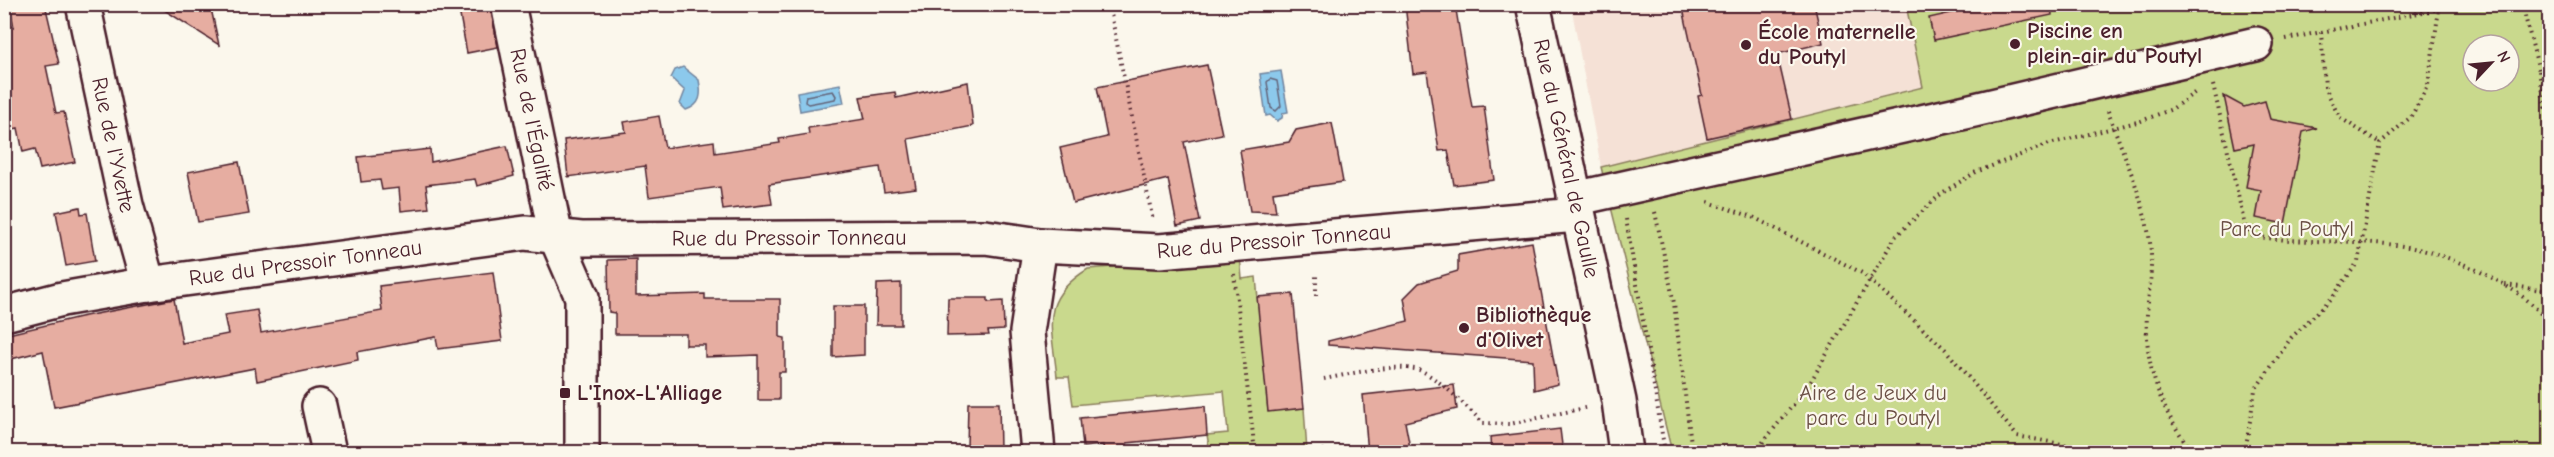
<svg xmlns="http://www.w3.org/2000/svg" width="2554" height="457" font-family="'Comic Neue',sans-serif">
  <rect width="100%" height="100%" fill="#fbf7ec"/>
  <filter id="ink" filterUnits="userSpaceOnUse"><feTurbulence type="fractalNoise" baseFrequency=".0167" numOctaves="2"/><feDisplacementMap in="SourceGraphic" scale="12" xChannelSelector="R" yChannelSelector="G"/><feConvolveMatrix kernelMatrix="1 2 1 2 8 2 1 2 1" color-interpolation-filters="sRGB"/></filter>
  <g filter="url(#ink)">
    <polygon fill="#f5e1d6" points="1571,5 1906,5 1923,86 1601,167"/>
    <g fill="#c9d98d" stroke="#8a7c5c" stroke-width="1.5" fill-rule="evenodd">
      <path d="M1906,5H2549V452H1672L1601,167L1923,87ZM2473,45H2509V81H2473Z"/>
      <path d="M1240,256L1242,279L1256,277L1268,411L1304,408L1307,452H1210L1207,435L1228,433L1224,391L1073,405L1069,377H1057C1052,326 1038,300 1088,269Z"/>
    </g>
    <g fill="#8cc9ec" stroke="#72859f" stroke-width="1.5">
      <path d="M683,67L699,80C702,95 701,105 686,110L680,104L685,91L671,78L675,70Z"/>
      <polygon points="1281,71 1288,112 1283,113 1282,118 1277,121 1270,115 1266,116 1260,74"/>
      <polygon points="840,84 844,103 800,111 797,92"/>
    </g>
    <g fill="none" stroke-linecap="round" stroke-linejoin="round">
      <g stroke="#646378" stroke-width="1.5">
        <polygon points="1270,79 1277,81 1281,106 1276,111 1271,108 1267,82"/>
        <polygon points="833,91 836,96 835,99 808,104 805,102 806,96"/>
      </g>
    </g>
    <g fill="#e6ada1" stroke="#4a1f2b" stroke-width="1.5">
      <polygon points="9,4 45,4 59,64 46,66 56,113 64,112 75,162 40,169 35,149 23,152 18,128 4,131 4,28 14,27"/>
      <polygon points="155,4 210,4 219,45"/>
      <polygon points="490,4 498,47 467,53 459,10"/>
      <polygon points="1405,4 1455,4 1472,107 1484,106 1494,180 1454,185 1448,150 1439,151 1427,72 1413,74"/>
      <polygon points="1682,4 1814,4 1823,43 1777,54 1792,119 1707,138 1698,96 1702,95"/>
      <polygon points="1991,4 2051,4 2052,15 1934,40 1929,18"/>
      <polygon points="1207,65 1222,134 1184,142 1200,221 1177,226 1168,179 1073,203 1060,148 1107,137 1097,87"/>
      <polygon points="968,82 973,126 908,139 916,188 884,192 880,167 769,184 772,204 723,210 720,187 649,197 645,166 568,177 564,140 626,132 624,122 659,116 665,148 714,141 715,153 780,143 779,139 809,134 808,128 865,119 860,97 895,92 896,98"/>
      <polygon points="2224,96 2244,107 2265,101 2270,119 2317,128 2303,132 2285,224 2256,218 2261,190 2246,187 2254,144 2235,148"/>
      <polygon points="1332,123 1343,182 1273,192 1276,212 1250,211 1240,150 1289,142 1296,130"/>
      <polygon points="507,146 514,176 477,186 475,179 426,185 429,208 401,211 399,188 382,190 380,180 361,182 358,157 430,149 431,162"/>
      <polygon points="239,162 249,214 198,222 188,172"/>
      <polygon points="80,207 81,214 87,213 95,261 66,266 56,212"/>
      <polygon points="1532,242 1558,384 1534,390 1533,360 1328,345 1328,341 1408,321 1404,298 1419,283 1458,271 1458,255"/>
      <polygon points="636,259 636,296 705,294 705,299 780,299 780,337 785,338 785,372 779,372 779,400 758,400 758,355 705,357 705,345 686,345 686,334 615,334 615,313 609,312 608,260"/>
      <polygon points="493,272 502,341 438,349 436,337 357,352 358,360 257,381 255,368 54,407 43,351 11,359 4,338 4,335 80,317 174,299 182,343 228,334 224,315 257,310 261,333 382,311 379,286"/>
      <polygon points="901,283 901,325 876,325 877,284"/>
      <polygon points="1293,294 1304,408 1268,412 1257,297"/>
      <polygon points="948,298 988,298 988,302 1003,301 1004,330 988,331 989,335 947,336"/>
      <polygon points="833,306 864,306 864,355 833,357"/>
      <polygon points="1454,385 1457,409 1405,422 1411,453 1368,453 1363,395"/>
      <polygon points="968,403 999,403 1000,449 997,453 971,453 971,449 967,449"/>
      <polygon points="1205,406 1207,435 1127,443 1128,453 1104,453 1103,445 1083,447 1080,418"/>
      <polygon points="1560,429 1563,453 1491,453 1490,437"/>
    </g>
    <g fill="none" stroke-linecap="round" stroke-linejoin="round">
      <g stroke="#4a1f2b" stroke-width="38">
        <g id="minor">
          <path id="s1" d="M83,4L126,205L148,284"/>
          <path id="s2" d="M508,4L556,237L582,297V452"/>
          <polyline points="1574,199 1966,112 2256,44"/>
          <path id="s3" d="M4,314L62,299L148,284L525,233L581,239L985,237L1040,245L1159,251L1577,215"/>
          <polyline points="319,406 329,452"/>
          <polyline points="1038,452 1027,332 1040,245"/>
        </g>
      </g>
      <g stroke="#4a1f2b" stroke-width="38">
        <g id="major">
          <path id="s4" d="M1533,4L1619,401L1626,452"/>
        </g>
      </g>
      <g stroke="#4a1f2b" stroke-width="4" stroke-dasharray="1.5 4.5" stroke-linecap="butt">
        <polyline points="1109,4 1153,221"/>
        <polyline points="2254,4 2255,13"/>
        <polyline points="2522,4 2539,71 2550,69"/>
        <polyline points="2321,32 2325,87 2339,117 2380,143"/>
        <polyline points="2286,39 2464,4"/>
        <polyline points="2539,71 2545,107 2550,111"/>
        <path d="M2213,85L2245,226L2253,236C2300,244 2349,239 2396,245C2438,250 2493,274 2527,300C2535,306 2542,316 2550,323"/>
        <path d="M2108,111C2122,152 2142,193 2149,236C2154,263 2149,287 2147,314C2144,366 2161,412 2193,452"/>
        <polyline points="1708,202 1753,217 1862,273 1945,349 2017,436 2106,452"/>
        <polyline points="1655,212 1674,303 1692,452"/>
        <polyline points="1626,219 1665,452"/>
        <polyline points="1234,274 1255,452"/>
        <polyline points="2505,285 2550,291"/>
        <polyline points="1316,296 1316,276"/>
        <path d="M1324,379C1352,374 1386,364 1415,369C1432,371 1470,410 1483,423L1510,424L1589,407"/>
        <polyline points="1311,452 1327,450"/>
        <polyline points="1755,452 1807,388 1895,237 1942,193 1976,172 2049,144 2141,121 2172,109 2197,91"/>
        <polyline points="2245,452 2255,390 2291,338 2331,299 2358,262 2380,143 2411,117 2428,85 2439,9"/>
      </g>
      <use href="#minor" stroke="#fbf7ec" stroke-width="33"/>
      <use href="#major" stroke="#fbf7ec" stroke-width="33"/>
    </g>
  </g>
  <g fill="#4a1f2b" stroke="#fbf7ec" stroke-width="2">
    <circle cx="2015" cy="44" r="6"/>
    <circle cx="1746" cy="45" r="6"/>
    <circle cx="1464" cy="328" r="6"/>
    <rect x="559" y="387" width="12" height="12" rx="3"/>
  </g>
  <g text-anchor="middle" dominant-baseline="central" stroke-width="4.5" stroke-linejoin="round" paint-order="stroke">
    <g font-size="22" font-weight="bold" fill="#4a1f2b" stroke="#fbf7ec" text-anchor="start">
      <text x="2027" y="31">Piscine en<tspan x="2027" dy="25">plein-air du Poutyl</tspan></text>
      <text x="1758" y="32">École maternelle<tspan x="1758" dy="25">du Poutyl</tspan></text>
      <text x="1476" y="315">Bibliothèque<tspan x="1476" dy="25">d'Olivet</tspan></text>
      <text x="577" y="393">L'Inox-L'Alliage</text>
    </g>
    <g font-size="22" fill="#4a1f2b" stroke="#fbf7ec">
      <text stroke="none"><textPath href="#s2" startOffset="118">Rue de l'Égalité</textPath></text>
      <text stroke="none"><textPath href="#s1" startOffset="144">Rue de l'Yvette</textPath></text>
      <text stroke="none"><textPath href="#s4" startOffset="158">Rue du Général de Gaulle</textPath></text>
      <text stroke="none"><textPath href="#s3" startOffset="792">Rue du Pressoir Tonneau</textPath></text>
      <text stroke="none"><textPath href="#s3" startOffset="1278">Rue du Pressoir Tonneau</textPath></text>
      <text stroke="none"><textPath href="#s3" startOffset="306">Rue du Pressoir Tonneau</textPath></text>
    </g>
    <g font-size="22" fill="#6a4e44" stroke="#fbf7ec">
      <text x="2287" y="229">Parc du Poutyl</text>
      <text x="1873" y="393">Aire de Jeux du<tspan x="1873" dy="25">parc du Poutyl</tspan></text>
    </g>
  </g>
  <rect width="2554" height="457" fill="none" stroke="#fbf7ec" stroke-width="24"/>
  <rect x="12" y="12" width="2530" height="433" fill="none" stroke="#4a1f2b" stroke-width="2" filter="url(#ink)"/>
  <g transform="translate(2491 63) rotate(64)"><circle r="28" fill="#fbf7ec" stroke="#b4a19f" stroke-width="1.5"/>
  <path d="M0-4.5L10 22L0 15L-10 22Z" fill="#4a1f2b"/>
  <text y="-9" font-size="16" font-weight="bold" text-anchor="middle" fill="#4a1f2b">N</text>
  </g>
</svg>
